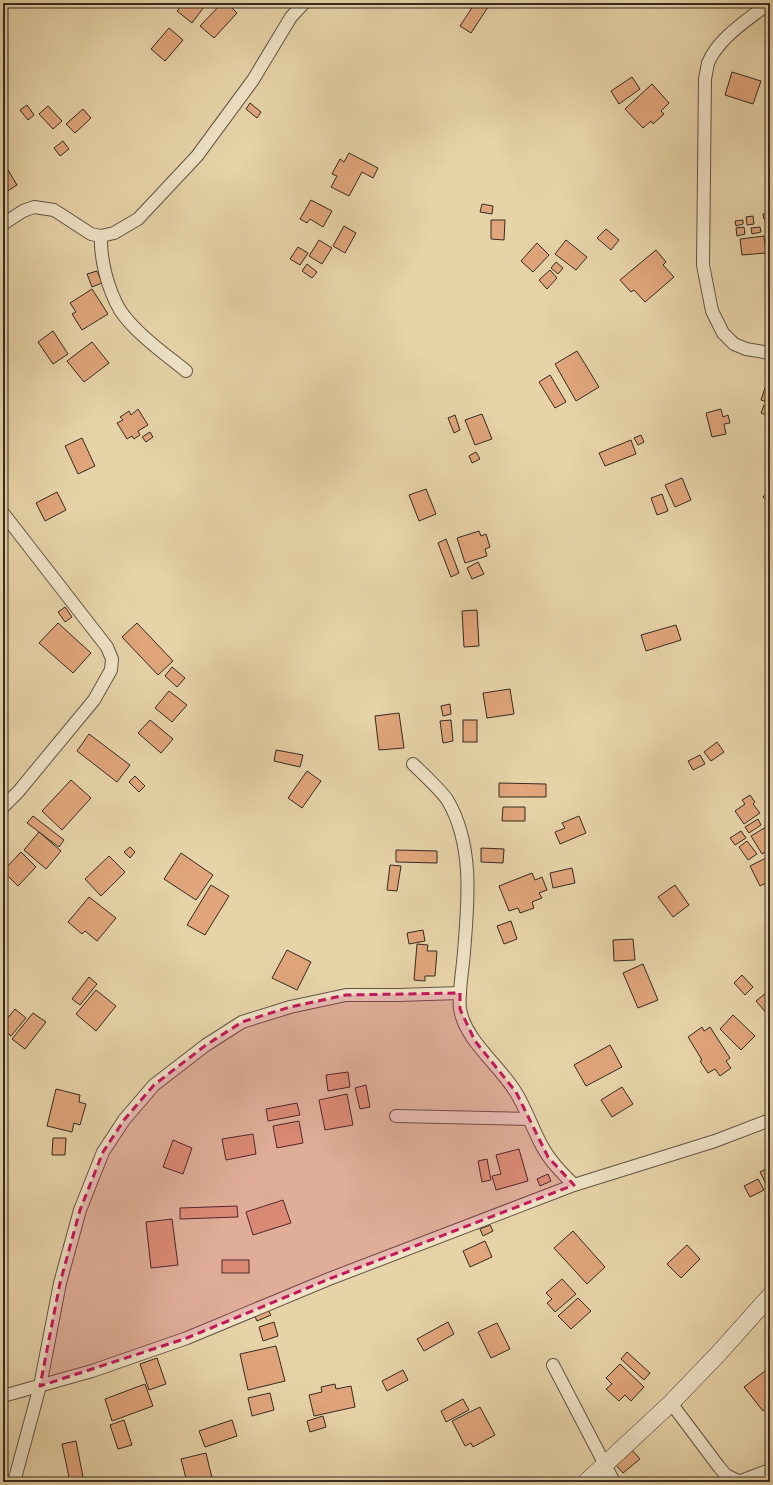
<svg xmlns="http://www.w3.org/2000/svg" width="773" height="1485" font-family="'Libre Bodoni',serif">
  <rect width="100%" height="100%" fill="#e7d3a8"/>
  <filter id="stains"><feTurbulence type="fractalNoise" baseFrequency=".005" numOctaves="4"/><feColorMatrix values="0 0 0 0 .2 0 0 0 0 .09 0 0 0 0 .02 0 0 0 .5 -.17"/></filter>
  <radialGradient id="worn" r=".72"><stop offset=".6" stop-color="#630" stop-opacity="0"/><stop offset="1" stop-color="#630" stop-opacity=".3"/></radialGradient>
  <g fill="#e0a57b" stroke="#352a23">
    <polygon points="184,3 207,3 192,23 177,11"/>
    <polygon points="222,3 227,3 237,13 214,38 200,26"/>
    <polygon points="475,3 490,4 471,33 460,26"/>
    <polygon points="169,28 183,40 165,61 151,49"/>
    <polygon points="732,72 761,81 753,104 725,95"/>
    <polygon points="632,77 640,89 619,104 611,91"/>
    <polygon points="652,84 669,103 661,111 664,114 653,124 651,121 643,128 625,109"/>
    <polygon points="250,103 261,112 257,118 246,109"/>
    <polygon points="27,105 34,115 28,120 20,110"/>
    <polygon points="48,106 62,121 53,129 39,114"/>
    <polygon points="83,109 91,118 75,133 66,124"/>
    <polygon points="63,141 69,149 60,156 54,148"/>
    <polygon points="349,153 378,168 373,178 362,172 349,196 331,187 337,176 332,174 340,159 344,162"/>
    <polygon points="5,165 17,185 3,194 3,166"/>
    <polygon points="311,200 332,211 323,227 310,219 307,223 300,219"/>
    <polygon points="482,204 493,206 492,214 480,212"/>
    <polygon points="770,213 770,218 764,219 763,214"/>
    <polygon points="753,216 754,224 747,225 746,217"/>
    <polygon points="491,220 505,220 504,240 491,239"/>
    <polygon points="743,220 743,224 736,226 735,221"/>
    <polygon points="766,221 770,221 770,230 767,231"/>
    <polygon points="344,226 356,233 345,253 333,246"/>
    <polygon points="744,227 745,234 737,236 736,228"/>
    <polygon points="760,227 761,232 752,234 751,228"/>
    <polygon points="606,229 619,240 611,250 597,238"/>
    <polygon points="764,236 766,253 742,255 740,239"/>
    <polygon points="319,240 332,248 322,264 309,256"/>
    <polygon points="566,240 587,257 576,270 555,254"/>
    <polygon points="537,243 549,255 533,272 521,261"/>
    <polygon points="298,247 308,253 300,265 290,259"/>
    <polygon points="656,250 666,262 663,265 674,277 645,302 634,290 631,292 620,280"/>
    <polygon points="556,262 563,268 558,274 551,268"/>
    <polygon points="307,264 317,272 312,278 302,271"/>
    <polygon points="550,270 557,278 547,289 539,280"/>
    <polygon points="97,271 102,283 92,287 87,274"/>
    <polygon points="92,289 108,314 82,330 72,314 76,312 70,303"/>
    <polygon points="53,331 68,354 53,364 38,342"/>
    <polygon points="92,342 109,363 84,382 67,361"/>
    <polygon points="577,351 599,387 576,401 555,364"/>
    <polygon points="770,373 770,403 761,400"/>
    <polygon points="550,375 566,402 555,408 539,382"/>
    <polygon points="764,405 770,407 769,416 761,413"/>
    <polygon points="138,409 148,425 138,431 140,435 134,439 132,436 127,439 117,423 123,420 120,417 129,411 131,415"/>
    <polygon points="721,409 723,417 728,415 730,423 724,424 726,434 712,437 706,413"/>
    <polygon points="482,414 492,439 475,445 465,420"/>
    <polygon points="455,415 460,430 454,433 448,418"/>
    <polygon points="150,432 153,437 146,442 142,437"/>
    <polygon points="641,435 644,442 638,445 634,438"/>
    <polygon points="82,438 95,466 78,474 65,446"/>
    <polygon points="631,440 636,454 605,466 599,453"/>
    <polygon points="476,452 480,459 472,463 469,456"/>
    <polygon points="682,478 691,500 675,507 665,485"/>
    <polygon points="426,489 436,514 419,521 409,495"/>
    <polygon points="770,489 770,503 763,497"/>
    <polygon points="57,492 66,510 45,521 36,503"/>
    <polygon points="662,494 668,511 657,515 651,498"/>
    <polygon points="479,531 481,536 486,534 490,547 485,549 487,556 465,563 457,538"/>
    <polygon points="446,539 459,573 451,577 438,543"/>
    <polygon points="478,562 484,574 472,579 467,568"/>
    <polygon points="65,607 72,617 65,622 58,612"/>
    <polygon points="477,610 479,646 464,647 462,611"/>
    <polygon points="58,623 91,653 73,673 39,643"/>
    <polygon points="137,623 173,661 158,675 122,637"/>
    <polygon points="676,625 681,640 646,651 641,635"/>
    <polygon points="172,667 185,678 177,687 165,676"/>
    <polygon points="510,689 514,714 487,718 483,693"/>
    <polygon points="169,691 187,705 172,722 155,708"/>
    <polygon points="450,704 451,714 443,716 441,706"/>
    <polygon points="399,713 404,748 379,750 375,716"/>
    <polygon points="150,720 173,739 161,753 138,733"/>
    <polygon points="451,720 453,741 443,743 440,721"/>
    <rect x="463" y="720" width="14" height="22"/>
    <polygon points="89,734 130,765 117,782 77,751"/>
    <polygon points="717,742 724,752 711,761 704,752"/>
    <polygon points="276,750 303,755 300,767 274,761"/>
    <polygon points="700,755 705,764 693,770 688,761"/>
    <polygon points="307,771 321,781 302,808 288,798"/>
    <polygon points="135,776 145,786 139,792 129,782"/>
    <polygon points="71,780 91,798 62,830 42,811"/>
    <polygon points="499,783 546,784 546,797 499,797"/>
    <polygon points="750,795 755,802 753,804 760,813 744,824 735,811 745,804 742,800"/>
    <polygon points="503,807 525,807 525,821 502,821"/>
    <polygon points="33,816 64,840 59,847 27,823"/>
    <polygon points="579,816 586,833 560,844 555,832 565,828 562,823"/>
    <polygon points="758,819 761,825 749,833 745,827"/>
    <polygon points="766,827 770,832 770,849 762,854 751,836"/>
    <polygon points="741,831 746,838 735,845 730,838"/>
    <polygon points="39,832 61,851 46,869 24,850"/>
    <polygon points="747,841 757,854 748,860 739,847"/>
    <polygon points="130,847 135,852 130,858 124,852"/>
    <polygon points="481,848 504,849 503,863 481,862"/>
    <polygon points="396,850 437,851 437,863 396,862"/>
    <polygon points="21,852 36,867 18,886 3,871"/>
    <polygon points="181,853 213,875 196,900 164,879"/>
    <polygon points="109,856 125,872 101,896 85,879"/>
    <polygon points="770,856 770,881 760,886 750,866"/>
    <polygon points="390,865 401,866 397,891 387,890"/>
    <polygon points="572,868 575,883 553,888 550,873"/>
    <polygon points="532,873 535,880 542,877 547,890 539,893 542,898 532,902 534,908 520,913 518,908 509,911 499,886"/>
    <polygon points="211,885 229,896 205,935 187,925"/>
    <polygon points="675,885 689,905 673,917 658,897"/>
    <polygon points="89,897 116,918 97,941 85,931 82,934 68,922"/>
    <polygon points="511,921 517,939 504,944 497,926"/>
    <polygon points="423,930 425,941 409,944 407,933"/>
    <polygon points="633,939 635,960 614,961 613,940"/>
    <polygon points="417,944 428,945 427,951 437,951 435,976 425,976 425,981 414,980"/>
    <polygon points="287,950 311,962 297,990 272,978"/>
    <polygon points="643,964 658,1000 638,1008 623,973"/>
    <polygon points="742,975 753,987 745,995 734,983"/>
    <polygon points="89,977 97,984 80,1005 72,999"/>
    <polygon points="96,990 116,1006 96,1031 76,1014"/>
    <polygon points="766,993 770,997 770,1013 768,1015 756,1001"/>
    <polygon points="15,1009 26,1018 11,1036 3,1029 3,1024"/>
    <polygon points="33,1013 46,1022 25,1049 12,1039"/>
    <polygon points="733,1015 755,1036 741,1050 720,1029"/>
    <polygon points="702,1027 704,1031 710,1027 730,1058 726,1061 731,1068 720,1076 715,1069 708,1073 700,1061 702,1060 688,1037"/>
    <polygon points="610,1045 622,1067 586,1086 574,1065"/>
    <polygon points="348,1072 350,1087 328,1091 326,1075"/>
    <polygon points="366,1085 370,1107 360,1109 355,1088"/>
    <polygon points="622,1087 633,1104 612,1117 601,1100"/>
    <polygon points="56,1089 80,1095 79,1102 86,1104 80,1125 74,1123 72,1132 47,1126"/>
    <polygon points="347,1094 353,1125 325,1130 319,1100"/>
    <polygon points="297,1103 300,1115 268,1121 266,1109"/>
    <polygon points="299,1121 303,1143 277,1148 273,1126"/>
    <polygon points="253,1134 256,1154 226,1160 222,1139"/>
    <polygon points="53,1138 66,1138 65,1155 52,1155"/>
    <polygon points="173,1140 192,1148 183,1174 163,1167"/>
    <polygon points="519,1149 528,1181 496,1190 492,1176 501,1174 496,1155"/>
    <polygon points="487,1159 491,1180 482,1182 478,1161"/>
    <polygon points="770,1167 770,1192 760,1172"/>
    <polygon points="548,1174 551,1181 540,1186 537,1179"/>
    <polygon points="758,1179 764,1190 750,1197 744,1186"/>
    <polygon points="283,1200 291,1223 253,1235 246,1212"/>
    <polygon points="237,1206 238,1217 180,1219 180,1208"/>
    <polygon points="172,1219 178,1265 151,1268 146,1222"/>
    <polygon points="490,1225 493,1231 483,1236 480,1229"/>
    <polygon points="573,1231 605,1267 587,1284 554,1248"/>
    <polygon points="485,1241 492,1257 470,1267 463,1251"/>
    <polygon points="687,1245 700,1259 681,1278 667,1264"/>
    <rect x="222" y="1260" width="27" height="13"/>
    <polygon points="562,1279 576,1294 555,1312 547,1303 552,1299 546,1293"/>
    <polygon points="578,1298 591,1311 571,1329 558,1316"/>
    <polygon points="267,1308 271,1315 257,1321 254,1314"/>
    <polygon points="274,1322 278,1336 263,1341 259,1327"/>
    <polygon points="448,1322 454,1334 424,1351 417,1339"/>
    <polygon points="497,1323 510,1349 491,1358 478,1332"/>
    <polygon points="276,1346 285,1381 248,1390 240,1354"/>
    <polygon points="627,1352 650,1373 644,1380 621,1359"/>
    <polygon points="157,1358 166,1384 149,1390 140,1364"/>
    <polygon points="620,1364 644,1387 631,1401 625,1395 619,1401 606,1389 612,1384 606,1378"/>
    <polygon points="769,1368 770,1369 770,1406 763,1411 744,1387"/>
    <polygon points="403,1370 408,1380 387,1391 382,1381"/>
    <polygon points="145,1384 153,1406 112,1421 105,1399"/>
    <polygon points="335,1384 336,1389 351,1386 355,1407 314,1416 309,1395 322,1392 321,1387"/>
    <polygon points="270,1393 274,1410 252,1416 248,1398"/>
    <polygon points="463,1399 469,1410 446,1422 441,1411"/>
    <polygon points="480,1407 495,1435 473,1447 471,1443 465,1446 452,1421"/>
    <polygon points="323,1416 326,1427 310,1432 307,1421"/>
    <polygon points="124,1420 132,1445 118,1449 110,1425"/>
    <polygon points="232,1420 237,1436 205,1447 199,1431"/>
    <polygon points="76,1441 84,1482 70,1482 62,1444"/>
    <polygon points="632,1450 640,1459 623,1473 615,1464"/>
    <polygon points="206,1453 213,1482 187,1482 181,1459"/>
  </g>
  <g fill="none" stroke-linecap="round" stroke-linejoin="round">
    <g stroke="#625444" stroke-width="14">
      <g id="street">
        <path d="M769,3C748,20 719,37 708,63C707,68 706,74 705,79L703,265L712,311L723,333L734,344L746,349L770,353"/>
        <polyline points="3,224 23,211 34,207 54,210 91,234 101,236 114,233 138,219 197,156 253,80 291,17 304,3"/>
        <path d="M101,236C100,259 108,290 120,310C134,332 165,354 186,371"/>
        <polyline points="3,513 107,647 112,659 111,670 94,700 18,792 3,807"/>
        <path d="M413,764C422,773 442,791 448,801C474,846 468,902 464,952C463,968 458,994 460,1009C465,1040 499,1065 515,1091C526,1108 532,1128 542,1146C550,1161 562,1173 574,1185"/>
        <polyline points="396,1116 529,1119"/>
        <polyline points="553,1365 614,1482"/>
        <polyline points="3,1396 92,1371 187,1338 329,1279 574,1185 715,1141 770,1120"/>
        <polyline points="671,1403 719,1467 726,1475 740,1482"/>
        <polyline points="14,1482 40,1386 60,1283 80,1210 103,1152 124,1120 154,1085 206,1045 242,1022 290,1007 346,995 398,995 460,993"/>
        <polyline points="738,1482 770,1470"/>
      </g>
    </g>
    <g stroke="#352a23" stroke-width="18">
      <polyline id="secondary" points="586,1482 671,1403 719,1353 770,1296"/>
    </g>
    <use href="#street" stroke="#efe2c6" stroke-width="12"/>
    <use href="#secondary" stroke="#efe2c6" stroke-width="17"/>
  </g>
  <path fill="#c2185b" fill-opacity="0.2" stroke="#c2185b" stroke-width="3" stroke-dasharray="8 5" stroke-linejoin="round" d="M460,993V1009L475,1041L516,1092L548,1157L574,1185L329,1279L187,1338L40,1386L60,1283L80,1210L103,1152L124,1120L154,1085L206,1045L242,1022L290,1007L346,995Z"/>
  <rect width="773" height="1485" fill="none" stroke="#e7d3a8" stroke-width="16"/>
  <rect x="4" y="4" width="765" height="1477" fill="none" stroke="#352a23" stroke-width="2"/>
  <rect x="8" y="8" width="757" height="1469" fill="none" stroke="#352a23"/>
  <rect width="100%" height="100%" filter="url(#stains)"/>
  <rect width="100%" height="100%" fill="url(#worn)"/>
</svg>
